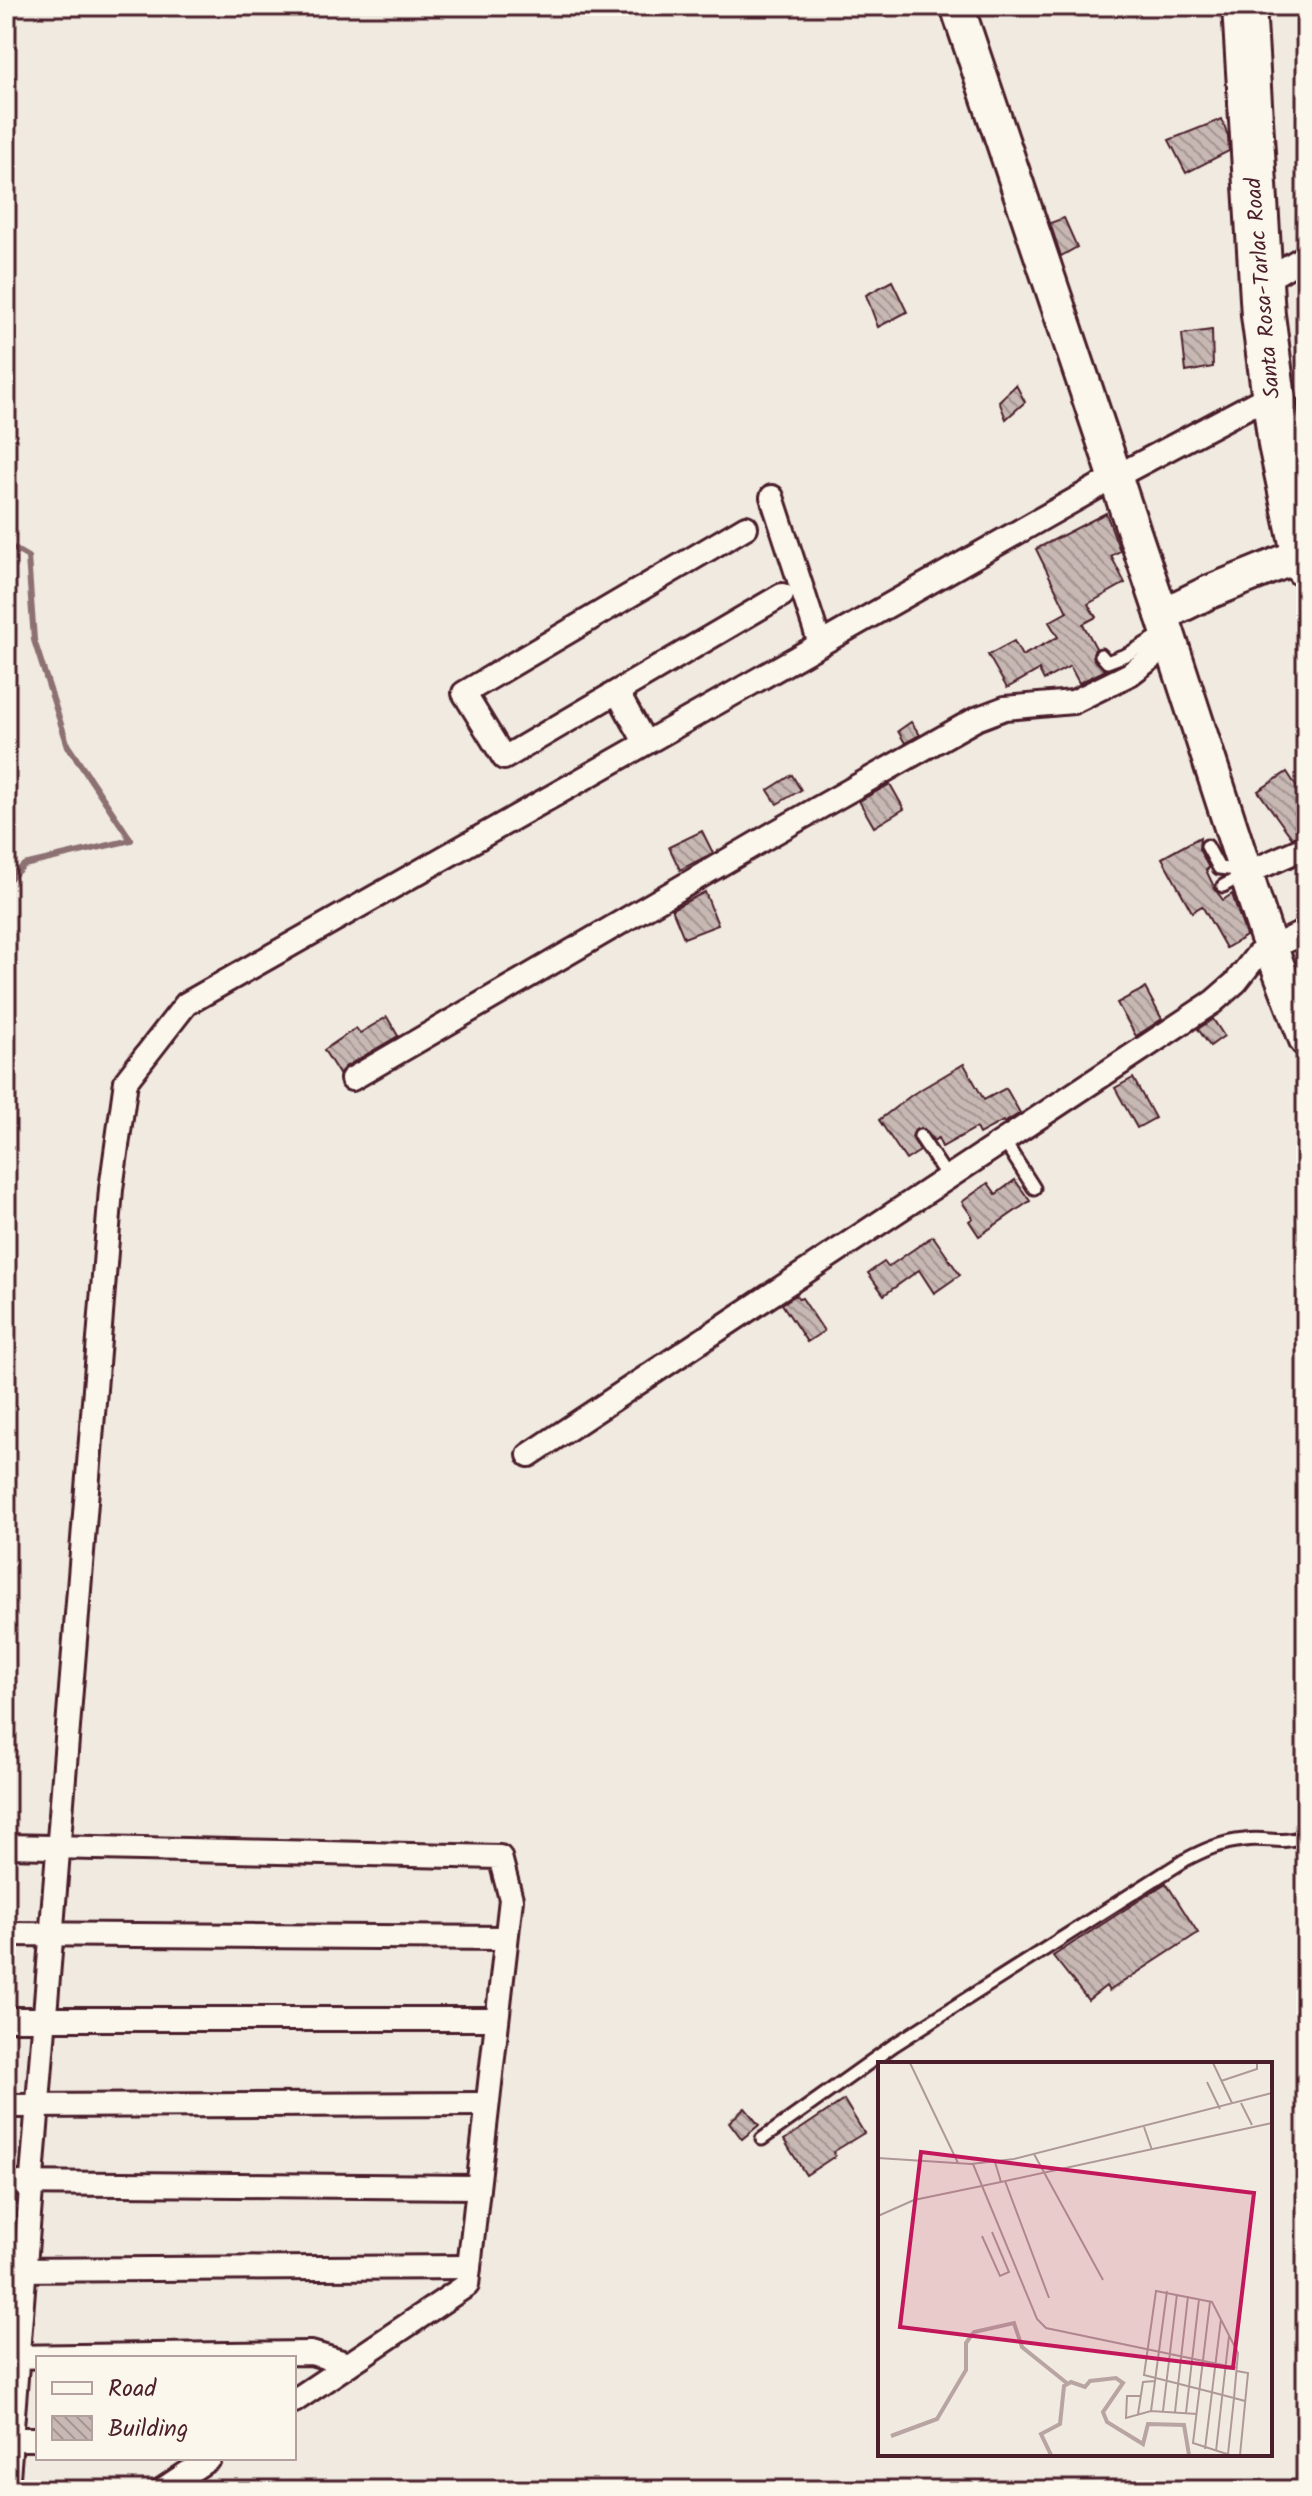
<svg xmlns="http://www.w3.org/2000/svg" width="1312" height="2496" font-family="Kalam,sans-serif">
  <defs>
    <pattern id="building-back-hatch" width="6" height="6" patternUnits="userSpaceOnUse" patternTransform="scale(2)"><rect width="6" height="6" fill="#c8b8b3"/><path d="M-1 5l2 2M0 0l6 6M5-1l2 2" fill="none" stroke="#a49592"/></pattern>
  </defs>
  <rect width="100%" height="100%" fill="#f0eae0"/>
  <filter id="ink" filterUnits="userSpaceOnUse"><feTurbulence type="fractalNoise" baseFrequency=".0125" numOctaves="2"/><feDisplacementMap in="SourceGraphic" scale="16" xChannelSelector="R" yChannelSelector="G"/><feConvolveMatrix kernelMatrix="1 2 1 2 8 2 1 2 1" color-interpolation-filters="sRGB"/></filter>
  <g filter="url(#ink)">
    <polygon fill="#e4dbd2" points="1306,266 1306,373 1292,274"/>
    <g fill="none" stroke-linecap="round" stroke-linejoin="round">
      <polyline stroke="#8c6f72" stroke-width="6" points="6,544 28,557 34,640 68,746 131,840 24,865 6,882"/>
    </g>
    <g fill="url(#building-back-hatch)" stroke="#4a1f2b" stroke-width="2">
      <polygon points="1222,119 1228,136 1229,151 1186,173 1169,140"/>
      <polygon points="1064,218 1077,247 1061,256 1050,223"/>
      <polygon points="892,281 907,312 878,327 866,295"/>
      <polygon points="1212,330 1213,367 1186,372 1182,334"/>
      <polygon points="1016,385 1025,402 1006,419 999,401"/>
      <polygon points="1106,513 1120,551 1111,556 1125,583 1088,604 1096,617 1083,624 1096,648 1093,653 1094,660 1106,670 1079,683 1070,666 1044,680 1039,670 1007,688 988,655 1014,641 1022,656 1058,637 1049,622 1067,612 1036,549"/>
      <polygon points="911,722 920,735 905,743 898,731"/>
      <polygon points="1287,772 1306,801 1306,833 1292,838 1258,791"/>
      <polygon points="792,775 801,790 777,804 768,790"/>
      <polygon points="890,784 904,809 874,827 859,801"/>
      <polygon points="702,831 713,853 680,870 669,847"/>
      <polygon points="1200,837 1199,849 1209,868 1206,870 1215,889 1223,900 1232,894 1246,936 1226,948 1202,906 1192,912 1162,858"/>
      <polygon points="705,892 718,925 684,938 672,909"/>
      <polygon points="1145,988 1162,1019 1136,1036 1117,1003"/>
      <polygon points="387,1017 398,1036 345,1067 339,1074 324,1050 356,1028 360,1033"/>
      <polygon points="1213,1019 1224,1036 1210,1046 1198,1029"/>
      <polygon points="964,1064 984,1100 1006,1088 1020,1113 1004,1123 1003,1121 979,1134 976,1128 942,1147 938,1138 934,1141 924,1129 916,1129 912,1137 920,1151 906,1160 879,1120 913,1094"/>
      <polygon points="1133,1078 1155,1118 1137,1128 1115,1088"/>
      <polygon points="1015,1180 1030,1201 979,1236 969,1221 973,1218 962,1202 988,1183 996,1194"/>
      <polygon points="933,1236 960,1275 934,1293 919,1270 884,1295 868,1273 884,1262 888,1267"/>
      <polygon points="796,1295 799,1299 802,1298 824,1331 807,1342 782,1304"/>
      <polygon points="1166,1883 1198,1933 1109,1991 1106,1986 1088,2000 1053,1956"/>
      <polygon points="844,2100 864,2133 833,2152 835,2156 806,2175 784,2140"/>
      <polygon points="745,2108 759,2125 742,2139 729,2122"/>
    </g>
    <g fill="none" stroke-linecap="round" stroke-linejoin="round">
      <g stroke="#4a1f2b" stroke-width="17">
        <g id="lane">
          <polyline points="1101,655 1107,662 1128,654 1163,633"/>
          <polyline points="1207,846 1219,868 1228,869 1239,865"/>
          <polyline points="1223,886 1243,875"/>
          <polyline points="920,1136 948,1178"/>
          <polyline points="1004,1141 1034,1188"/>
          <path d="M762,2139L894,2045L1185,1860C1204,1850 1222,1842 1244,1840C1268,1837 1283,1845 1306,1836"/>
        </g>
      </g>
      <g stroke="#4a1f2b" stroke-width="28">
        <g id="street">
          <polyline points="1260,283 1306,256"/>
          <polyline points="772,497 820,644"/>
          <polyline points="746,527 464,693 504,758 782,595"/>
          <polyline points="617,692 645,742"/>
          <polyline points="1247,873 1306,847"/>
          <polyline points="352,1079 776,832 976,719 1005,708 1073,702 1130,674 1171,643"/>
          <polyline points="529,1455 1213,1002 1236,982 1257,955 1306,931"/>
          <polyline points="6,1846 500,1857 511,1899 467,2285 294,2401"/>
          <polyline points="6,1934 506,1938"/>
          <polyline points="6,2019 497,2019"/>
          <polyline points="6,2106 487,2104"/>
          <polyline points="6,2183 478,2187"/>
          <polyline points="6,2270 469,2267"/>
          <polyline points="6,2357 311,2353 349,2364"/>
          <polyline points="6,2439 38,2439"/>
          <polyline points="7,2490 111,1189 126,1081 186,1004 1115,477 1272,394"/>
          <polyline points="162,2490 210,2458"/>
        </g>
      </g>
      <g stroke="#4a1f2b" stroke-width="38">
        <g id="secondary">
          <polyline points="957,6 1162,615 1207,593 1303,554"/>
          <polyline points="1162,615 1266,935 1306,1040"/>
        </g>
      </g>
      <g stroke="#4a1f2b" stroke-width="48">
        <polyline id="highway" points="1244,6 1263,315 1280,444 1306,566"/>
      </g>
      <use href="#lane" stroke="#fbf7ec" stroke-width="11"/>
      <use href="#street" stroke="#fbf7ec" stroke-width="22"/>
      <use href="#secondary" stroke="#fbf7ec" stroke-width="32"/>
      <use href="#highway" stroke="#fbf7ec" stroke-width="42"/>
    </g>
  </g>
  <g text-anchor="middle" dominant-baseline="central" stroke-width="7" stroke-linejoin="round" paint-order="stroke">
    <g font-size="22" fill="#4a1f2b" stroke="#fbf7ec">
      <text transform="translate(1264 288) rotate(-95)">Santa Rosa-Tarlac Road</text>
    </g>
  </g>
  <g transform="translate(878 2062)">
    <rect width="394" height="394" fill="#f0eae0"/>
    <path fill="none" stroke="#b8a4a2" stroke-width="4" d="M13,374L59,357L88,308V281L96,270L136,261L144,285L190,322M173,393L163,372L182,362L186,324L193,320L207,325L212,319L238,316L245,321L225,350L229,360L265,382L270,362L306,363L311,393"/>
    <path fill="none" stroke="#ae9998" stroke-width="2" d="M32,1L80,101M335,1L354,41M343,19L379,7V1M329,20L342,47M363,41L374,63M266,65L274,88M156,92L225,218M0,96L93,102L136,97L394,31M95,102L159,257L168,266L359,306M127,119L171,236M123,120L394,61M0,154L36,138L123,120L117,100M104,174L122,214L131,210L114,170M332,240L315,381L352,393M359,309L370,311L362,393M263,334H249L248,356L273,349L319,352M273,349L289,229M285,349L299,232M297,350L310,234M308,351L321,237M260,352L265,320L277,319M327,387L343,257M338,389L351,274M350,392L356,336L360,291L334,240L278,229L266,313L333,330L356,336L367,339"/>
    <path fill="#c2185b" fill-opacity="0.15" stroke="#c2185b" stroke-width="4" d="M43,90L376,131L355,306L22,265Z"/>
    <rect width="394" height="394" fill="none" stroke="#4a1f2b" stroke-width="4"/>
  </g>
  <rect width="1312" height="2496" fill="none" stroke="#fbf7ec" stroke-width="32"/>
  <rect x="16" y="16" width="1280" height="2464" fill="none" stroke="#4a1f2b" stroke-width="3" filter="url(#ink)"/>
  <rect x="36" y="2356" width="260" height="104" fill="#fbf7ec" stroke="#b4a19f" stroke-width="2"/>
  <rect x="52" y="2382" width="40" height="12" fill="#fbf7ec" stroke="#b4a19f" stroke-width="2"/>
  <text x="108" y="2396" font-size="24" fill="#4a1f2b">Road</text>
  <rect x="52" y="2416" width="40" height="24" fill="url(#building-back-hatch)" stroke="#b4a19f" stroke-width="2"/>
  <text x="108" y="2436" font-size="24" fill="#4a1f2b">Building</text>
</svg>
